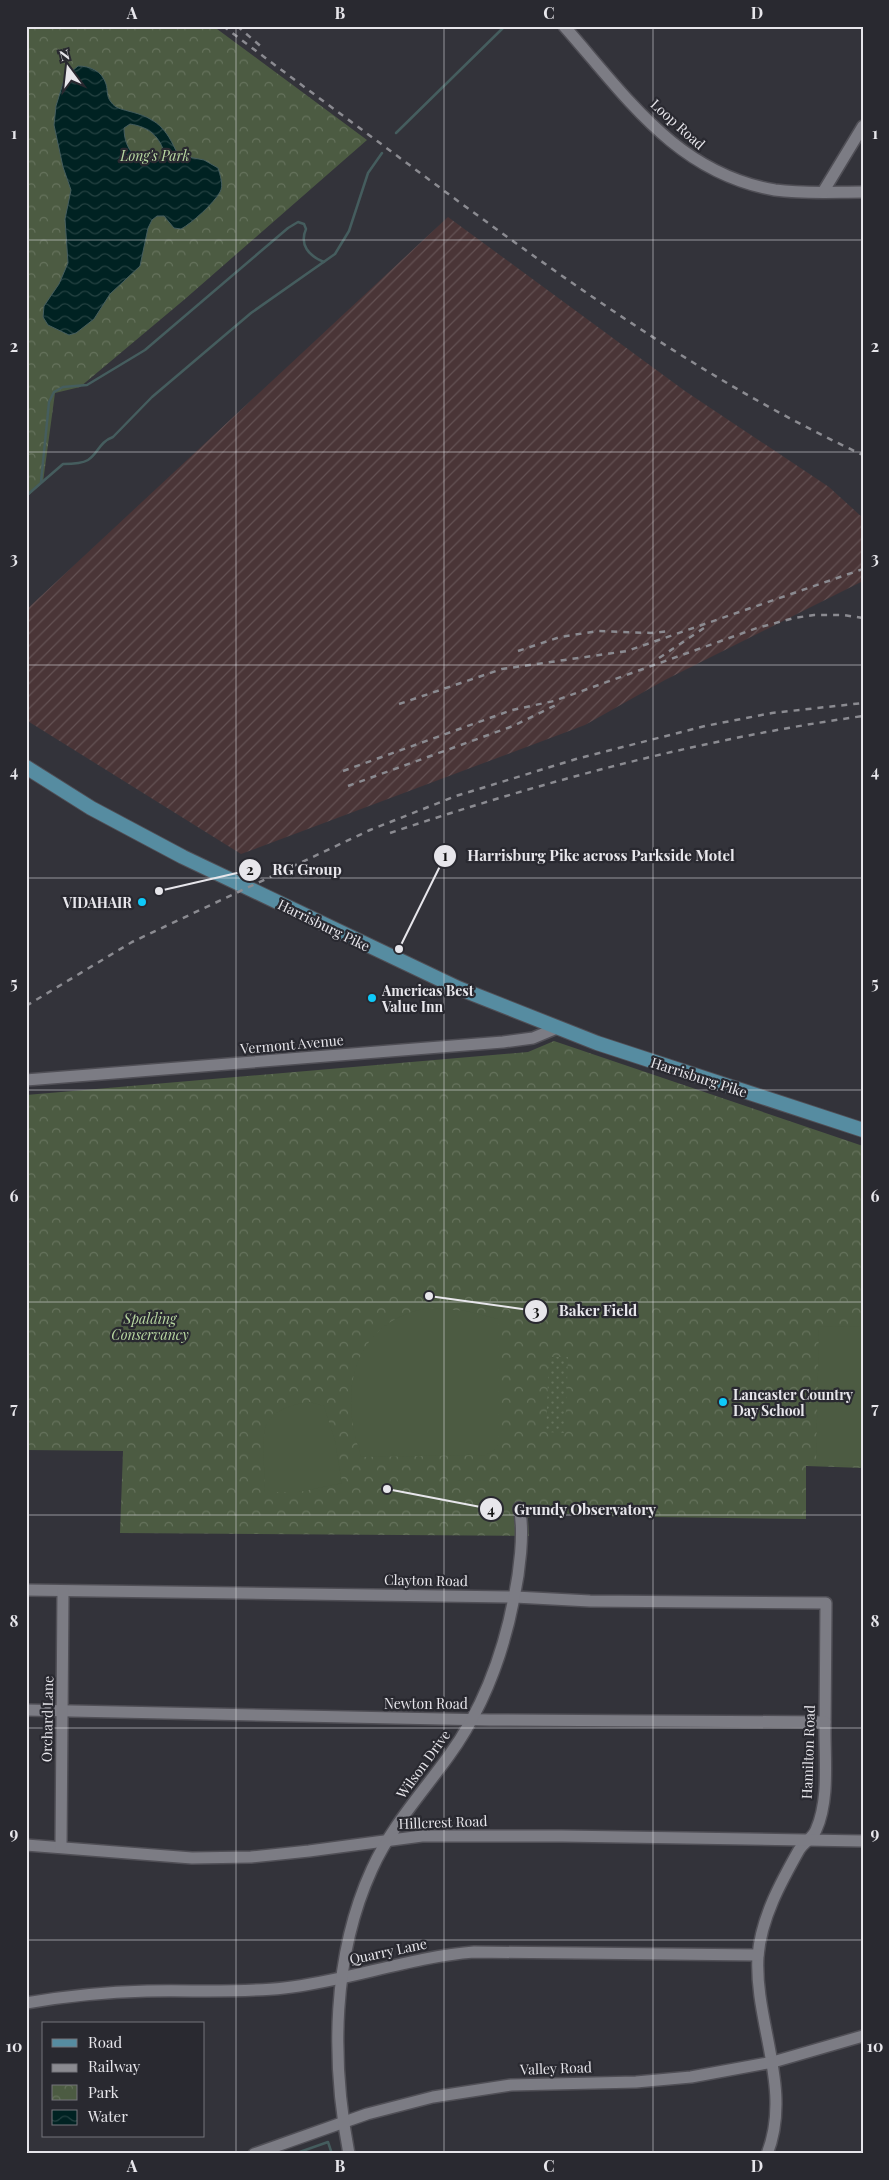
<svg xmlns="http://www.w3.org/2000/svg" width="889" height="2180" font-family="'Playfair Display',serif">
  <defs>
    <pattern id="industrial-furrows" width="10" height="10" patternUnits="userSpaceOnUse" patternTransform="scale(1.25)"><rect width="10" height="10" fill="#4a3537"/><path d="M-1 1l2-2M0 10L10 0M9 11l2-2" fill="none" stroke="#645254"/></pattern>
    <pattern id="park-crowns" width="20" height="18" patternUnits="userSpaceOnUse" patternTransform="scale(1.25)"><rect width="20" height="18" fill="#4c5b42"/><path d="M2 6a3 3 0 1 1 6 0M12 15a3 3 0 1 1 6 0" fill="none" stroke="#66735d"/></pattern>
    <pattern id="garden-dots" width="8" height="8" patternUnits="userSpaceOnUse" patternTransform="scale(1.25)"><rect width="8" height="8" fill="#4c5b42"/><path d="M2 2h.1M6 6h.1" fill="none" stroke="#66735d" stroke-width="1.8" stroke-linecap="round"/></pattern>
    <pattern id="water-waves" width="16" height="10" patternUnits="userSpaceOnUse" patternTransform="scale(1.25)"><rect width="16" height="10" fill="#022"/><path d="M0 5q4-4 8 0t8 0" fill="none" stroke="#254242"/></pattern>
  </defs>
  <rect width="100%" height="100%" fill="#33333a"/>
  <polygon fill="url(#industrial-furrows)" points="448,217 685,391 829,487 863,518 863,581 665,680 585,725 241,854 26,720 26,610"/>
  <g fill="url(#park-crowns)">
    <polygon points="26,26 213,26 367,140 185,299 80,387 55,393 43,482 26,498"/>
    <path d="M554,1041L863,1146V1468L806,1466V1519L580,1516C561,1512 547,1510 528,1518L529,1536L120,1533L123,1451L26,1450V1095L528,1052Z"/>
  </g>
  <polygon fill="url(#garden-dots)" points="549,1357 568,1357 565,1433 546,1432"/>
  <g fill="#4c5b42">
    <path d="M429,1308L466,1311L498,1319V1445L494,1450L486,1455L361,1457C356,1440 351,1422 351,1404C350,1353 378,1316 429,1308Z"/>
    <polygon points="819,1326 863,1327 861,1466 816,1465"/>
    <path d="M309,1402L324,1406L335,1441L342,1483L299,1492H265C265,1477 262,1443 265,1429C269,1411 293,1404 309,1402Z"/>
    <polygon points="488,1480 488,1488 455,1488 455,1481"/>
  </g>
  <path fill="url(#water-waves)" stroke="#455d5e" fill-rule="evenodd" d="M78,66C90,66 102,71 106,84C108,90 106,96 111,102C115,108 121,109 128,111C157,118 166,128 178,155L204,160L218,168C220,175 224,185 220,192C214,203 192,223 181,229L174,228L164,216H157L152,220L148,228L140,266L110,294L94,319L76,333L69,335L48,325L43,317L44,306L59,284L68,263L65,219L71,190L63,167L54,125L56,106L65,77ZM130,124C150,127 160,137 165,155L161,160C138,167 124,150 124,128Z"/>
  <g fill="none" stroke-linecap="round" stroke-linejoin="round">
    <g stroke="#455d5e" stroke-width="2.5">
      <polyline points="396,133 505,26"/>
      <path d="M41,482L49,402L54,392L63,387L87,385L145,350L288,228L298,222L304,224L306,229C299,245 309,256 324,262"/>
      <path d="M26,496L63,464C70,464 83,463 88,460C98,454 99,442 113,437L152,397L251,313L335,254L349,231L368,173L382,153"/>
      <polyline points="294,2154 328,2142 332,2154"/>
    </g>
    <g stroke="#504f56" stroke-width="14">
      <g id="minor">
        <path d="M564,26C626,96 676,173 775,190C804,194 834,192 863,192"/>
        <polyline points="823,192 863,126"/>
        <polyline points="26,1080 503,1042 533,1038 557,1028"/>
        <path d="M26,1590L515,1597L590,1601L826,1603C826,1646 825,1689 825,1732C825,1763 829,1801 816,1830C813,1838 803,1843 799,1850C781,1882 761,1918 758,1956C754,2022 793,2089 767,2154"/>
        <polyline points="26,1710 490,1720 825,1722"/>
        <polyline points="26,1845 192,1858 251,1857 309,1851 422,1836 562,1836 863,1841"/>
        <polyline points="61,1847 63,1591"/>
        <path d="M26,2003C66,1996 107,1992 147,1991C193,1990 238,1993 284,1988C348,1981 409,1957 474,1952L758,1955"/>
        <polyline points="254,2154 367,2114 433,2097 511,2085 636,2082 691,2077 773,2062 863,2036"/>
        <path d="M349,2154C331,2061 332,1956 372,1869C391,1827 422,1793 448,1757C483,1709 503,1655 514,1598C519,1574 525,1531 519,1508"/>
      </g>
    </g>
    <g stroke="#504f56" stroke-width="16">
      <polyline id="major" points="26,767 91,808 183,857 458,988 597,1043 863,1130"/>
    </g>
    <use href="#minor" stroke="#7c7c84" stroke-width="11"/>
    <use href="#major" stroke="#568ca1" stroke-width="14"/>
    <g stroke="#8b8b91" stroke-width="2.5" stroke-dasharray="6 6" stroke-linecap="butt">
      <path d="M223,26C297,82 372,137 447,193C579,290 713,385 863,455"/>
      <polyline points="237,26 264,49"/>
      <polyline points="518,651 560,637 598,631 651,633 670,631"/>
      <polyline points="659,658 707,626"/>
      <polyline points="399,704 502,669 627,651 863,569"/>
      <polyline points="343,771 512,710 554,701 757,628 794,618 814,615 843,615 863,618"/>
      <polyline points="348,786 513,726 558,704"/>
      <path d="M390,833C544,781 701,739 863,716"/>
      <polyline points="26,1006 132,942 370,830 456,796 576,759 705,726 772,713 863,703"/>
    </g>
  </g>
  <path fill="none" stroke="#e7e6eb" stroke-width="1" stroke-opacity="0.55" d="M236,26V2154M444,26V2154M653,26V2154M26,240H863M26,452H863M26,665H863M26,878H863M26,1090H863M26,1302H863M26,1515H863M26,1728H863M26,1940H863"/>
  <g fill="#0ecafa" stroke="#292930" stroke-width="2">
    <circle cx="142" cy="902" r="5"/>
    <circle cx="372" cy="998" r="5"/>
    <circle cx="723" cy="1402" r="5"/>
  </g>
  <g text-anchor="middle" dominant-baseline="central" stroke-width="4.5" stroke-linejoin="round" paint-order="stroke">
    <g font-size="14" fill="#e7e6eb" stroke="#292930">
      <text transform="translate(678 124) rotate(42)">Loop Road</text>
      <text transform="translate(324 925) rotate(26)">Harrisburg Pike</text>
      <text transform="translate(292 1044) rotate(-5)">Vermont Avenue</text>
      <text transform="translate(699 1077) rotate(18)">Harrisburg Pike</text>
      <text transform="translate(426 1580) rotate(1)">Clayton Road</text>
      <text x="426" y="1703">Newton Road</text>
      <text transform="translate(47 1719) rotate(-89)">Orchard Lane</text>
      <text transform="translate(808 1752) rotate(-88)">Hamilton Road</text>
      <text transform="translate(423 1764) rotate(-54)">Wilson Drive</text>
      <text transform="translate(443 1822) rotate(-2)">Hillcrest Road</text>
      <text transform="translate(388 1951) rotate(-12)">Quarry Lane</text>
      <text transform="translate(556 2068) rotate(-2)">Valley Road</text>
    </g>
    <g font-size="14" font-style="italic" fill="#b8d8a2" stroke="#292930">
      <text x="155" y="155">Long's Park</text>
      <text x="150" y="1318">Spalding<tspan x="150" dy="16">Conservancy</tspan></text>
    </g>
    <g font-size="14" font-weight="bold" fill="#e7e6eb" stroke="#292930" text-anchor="start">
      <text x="132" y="902" text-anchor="end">VIDAHAIR</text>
      <text x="382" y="990">Americas Best<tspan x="382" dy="16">Value Inn</tspan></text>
      <text x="733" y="1394">Lancaster Country<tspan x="733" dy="16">Day School</tspan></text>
    </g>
  </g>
  <path fill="none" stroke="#e7e6eb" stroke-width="2" d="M399 949L445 856M159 891L250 870M429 1296L536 1311M387 1489L491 1509"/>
  <g fill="#e7e6eb" stroke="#292930" stroke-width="2">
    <circle cx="399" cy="949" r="5"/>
    <circle cx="159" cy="891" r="5"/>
    <circle cx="429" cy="1296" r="5"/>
    <circle cx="387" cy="1489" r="5"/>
    <circle cx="445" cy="856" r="12"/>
    <circle cx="250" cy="870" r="12"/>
    <circle cx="536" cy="1311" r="12"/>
    <circle cx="491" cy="1509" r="12"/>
  </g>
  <g font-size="15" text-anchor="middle" font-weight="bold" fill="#111">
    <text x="445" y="861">1</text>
    <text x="250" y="875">2</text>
    <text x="536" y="1316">3</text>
    <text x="491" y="1515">4</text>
  </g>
  <g font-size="15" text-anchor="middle" font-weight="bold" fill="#e7e6eb" stroke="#292930" stroke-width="4.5" stroke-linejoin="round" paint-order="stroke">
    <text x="601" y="861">Harrisburg Pike across Parkside Motel</text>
    <text x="307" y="875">RG Group</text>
    <text x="598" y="1316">Baker Field</text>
    <text x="585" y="1515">Grundy Observatory</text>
  </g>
  <rect width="889" height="2180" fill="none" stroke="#292930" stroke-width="55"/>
  <rect x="42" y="2022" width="162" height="115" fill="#292930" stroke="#75757b"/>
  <rect x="52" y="2039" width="25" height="8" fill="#568ca1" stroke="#75757b"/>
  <text x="88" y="2048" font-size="15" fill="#e7e6eb">Road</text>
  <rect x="52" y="2064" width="25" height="8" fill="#8b8b91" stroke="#75757b"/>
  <text x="88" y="2072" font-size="15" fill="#e7e6eb">Railway</text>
  <rect x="52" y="2085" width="25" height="15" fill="url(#park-crowns)" stroke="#75757b"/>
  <text x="88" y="2098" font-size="15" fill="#e7e6eb">Park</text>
  <rect x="52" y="2110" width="25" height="15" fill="url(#water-waves)" stroke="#75757b"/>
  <text x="88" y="2122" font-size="15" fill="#e7e6eb">Water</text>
  <g transform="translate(68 68) rotate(345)" stroke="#292930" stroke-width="4" paint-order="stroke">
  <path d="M0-4L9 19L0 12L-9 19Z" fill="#e7e6eb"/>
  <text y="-8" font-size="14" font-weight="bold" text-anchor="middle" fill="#e7e6eb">N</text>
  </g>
  <rect x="28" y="28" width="834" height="2124" fill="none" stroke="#e7e6eb" stroke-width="2"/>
  <g font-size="16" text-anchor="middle" font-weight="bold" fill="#e7e6eb">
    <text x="132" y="19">A</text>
    <text x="340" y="19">B</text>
    <text x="549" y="19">C</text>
    <text x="757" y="19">D</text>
    <text x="14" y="139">1</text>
    <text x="875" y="139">1</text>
    <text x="14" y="352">2</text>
    <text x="875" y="352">2</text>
    <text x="14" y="564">3</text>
    <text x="875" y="564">3</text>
    <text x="14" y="777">4</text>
    <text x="875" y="777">4</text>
    <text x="14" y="989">5</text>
    <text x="875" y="989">5</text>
    <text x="14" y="1202">6</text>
    <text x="875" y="1202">6</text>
    <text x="14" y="1414">7</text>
    <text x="875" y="1414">7</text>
    <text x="14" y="1627">8</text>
    <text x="875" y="1627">8</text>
    <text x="14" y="1839">9</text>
    <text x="875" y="1839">9</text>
    <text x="14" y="2052">10</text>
    <text x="875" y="2052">10</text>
    <text x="132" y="2172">A</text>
    <text x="340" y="2172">B</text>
    <text x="549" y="2172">C</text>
    <text x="757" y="2172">D</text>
  </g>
</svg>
